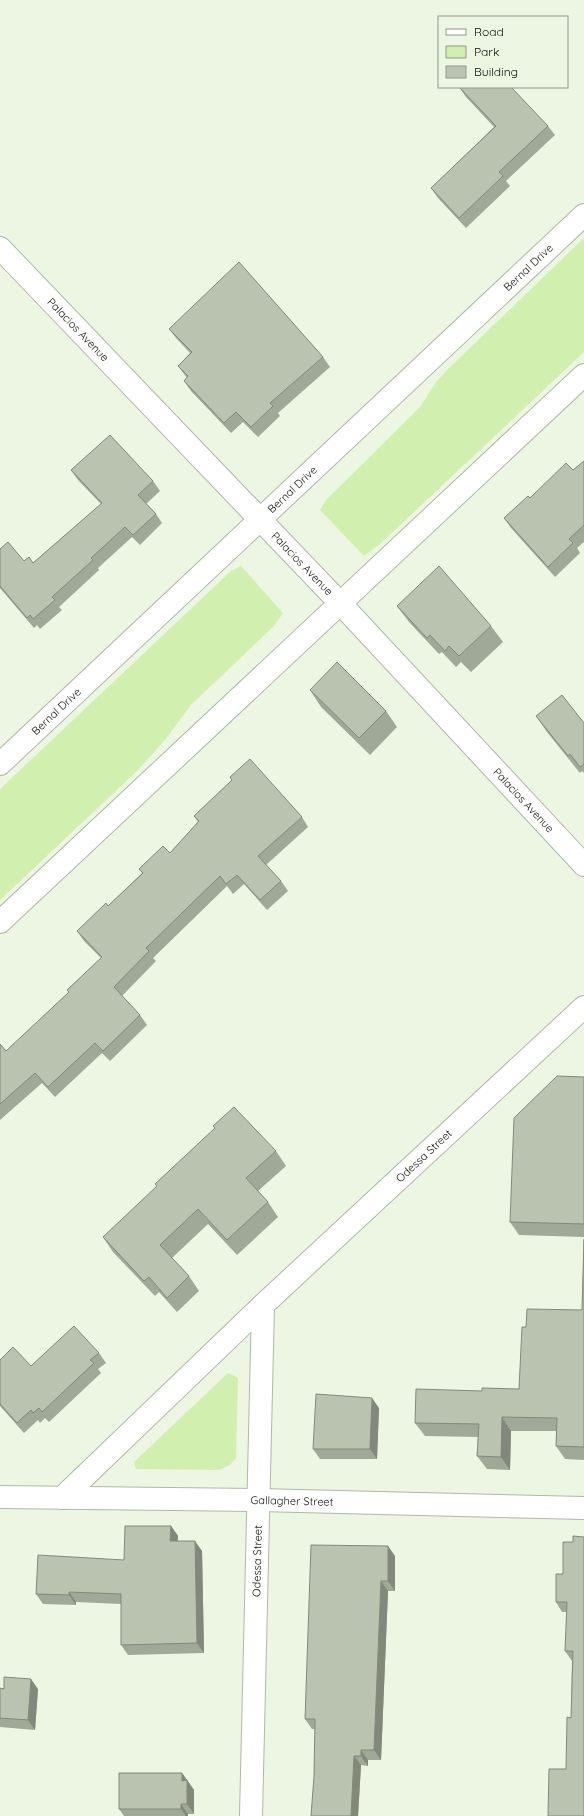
<svg xmlns="http://www.w3.org/2000/svg" width="584" height="1816" font-family="Quicksand,sans-serif">
  <rect width="100%" height="100%" fill="#ecf6e2"/>
  <g fill="#d1f0af">
    <polygon points="584,238 584,352 380,544 364,556 320,510 326,500 420,407 436,382 448,369"/>
    <polygon points="241,566 283,613 274,626 191,705 165,740 137,771 0,900 0,789 231,571"/>
    <polygon points="228,1373 238,1378 236,1458 230,1465 219,1470 136,1469 134,1462"/>
  </g>
  <g fill="none" stroke-linecap="round" stroke-linejoin="round">
    <g stroke="#afb9a6" stroke-width="24">
      <g id="minor">
        <path id="s1" d="M0,248L340,603L584,865"/>
        <path id="s2" d="M0,764L584,215"/>
        <polyline points="0,922 584,375"/>
        <path id="s3" d="M0,1497L259,1500L584,1508"/>
        <path id="s4" d="M62,1498L263,1305L584,1007"/>
        <path id="s5" d="M251,1816L263,1305"/>
      </g>
    </g>
    <use href="#minor" stroke="#fff" stroke-width="22"/>
  </g>
  <g fill="#a0a897">
    <polygon points="459,87 548,126 555,135 506,181 510,186 466,228 438,198 431,188 494,127 466,97"/>
    <polygon points="169,329 323,357 330,367 278,413 280,416 258,437 243,422 231,433 191,391 184,381 187,378 178,366 190,353 176,338"/>
    <polygon points="584,461 584,542 577,548 580,553 555,577 511,528 504,518 530,498 573,470"/>
    <polygon points="71,470 153,481 160,491 146,504 156,514 162,523 140,545 132,537 98,568 99,570 59,607 62,610 40,629 37,625 34,628 0,588 0,549 24,561 33,563 101,504 78,480"/>
    <polygon points="397,606 491,626 503,642 471,672 461,662 456,667 442,652 439,654 409,622"/>
    <polygon points="310,690 386,711 397,727 370,755 321,707"/>
    <polygon points="536,716 584,723 584,773 582,771 580,773 547,732"/>
    <polygon points="230,777 302,817 308,827 266,865 281,881 288,891 267,910 244,884 233,894 227,886 153,958 156,961 122,996 140,1015 147,1025 110,1061 102,1053 55,1097 42,1083 0,1120 0,1044 6,1051 69,992 67,990 101,958 84,941 77,931 108,906 142,873 139,869 170,853 198,822 194,816 232,780"/>
    <polygon points="584,1077 584,1237 519,1235 510,1222"/>
    <polygon points="213,1126 276,1151 286,1166 258,1191 268,1202 278,1217 237,1255 208,1224 172,1258 189,1276 199,1291 177,1312 159,1292 155,1296 113,1252 103,1237 157,1187 155,1184 215,1129"/>
    <polygon points="584,1239 584,1460 565,1459 556,1446 556,1431 511,1431 510,1470 487,1469 477,1456 478,1437 425,1436 415,1423 482,1391 519,1389 526,1327 582,1310"/>
    <polygon points="99,1353 106,1363 98,1369 101,1373 49,1422 45,1418 40,1423 38,1420 24,1433 0,1406 0,1360 31,1366"/>
    <polygon points="379,1408 377,1459 320,1459 313,1449"/>
    <polygon points="171,1526 178,1536 178,1541 202,1551 204,1653 128,1655 121,1645 121,1604 76,1602 76,1605 43,1604 36,1594 124,1560"/>
    <polygon points="573,1542 584,1816 566,1769 571,1718 572,1661 565,1651 567,1612 562,1612 556,1602 563,1574"/>
    <polygon points="395,1556 395,1591 388,1591 381,1760 368,1760 368,1766 361,1765 358,1816 311,1816 314,1776 315,1729 312,1729 305,1719"/>
    <polygon points="0,1688 38,1689 35,1730 0,1727"/>
    <polygon points="182,1773 194,1790 194,1814 188,1814 188,1816 124,1816 119,1809"/>
  </g>
  <g fill="#82887b">
    <polygon points="372,1398 379,1408 377,1459 370,1449"/>
    <polygon points="502,1417 511,1431 510,1470 501,1457"/>
    <polygon points="171,1526 178,1536 177,1551 170,1541"/>
    <polygon points="195,1541 202,1551 204,1653 197,1643"/>
    <polygon points="388,1546 395,1556 395,1591 388,1581"/>
    <polygon points="381,1581 388,1591 381,1760 374,1750"/>
    <polygon points="69,1592 76,1602 76,1605 69,1595"/>
    <polygon points="31,1679 38,1689 35,1730 28,1720"/>
    <polygon points="361,1750 368,1760 368,1766 361,1756"/>
    <polygon points="354,1756 361,1765 358,1816 351,1816"/>
    <polygon points="182,1773 194,1790 194,1814 187,1804 182,1781"/>
    <polygon points="181,1804 188,1814 188,1816 186,1816 181,1809"/>
  </g>
  <g fill="#bac3b0" stroke="#82887b">
    <polygon points="459,87 511,87 548,126 499,172 503,176 459,218 431,188 496,126"/>
    <polygon points="239,262 323,357 270,403 273,406 251,427 236,412 224,423 184,381 188,376 178,366 192,352 169,329"/>
    <polygon points="110,435 153,481 138,495 156,514 133,535 125,527 91,558 93,560 52,597 55,600 33,619 30,615 27,618 0,586 0,549 8,542 24,561 29,557 33,563 102,503 71,470"/>
    <polygon points="584,461 584,525 569,539 573,543 548,567 504,518 528,496 530,498 566,463 573,470"/>
    <polygon points="439,566 491,626 459,656 449,646 445,651 430,635 427,638 397,606"/>
    <polygon points="337,662 386,711 359,738 310,690"/>
    <polygon points="562,695 584,723 584,764 580,767 570,754 568,756 536,716"/>
    <polygon points="250,759 302,817 258,856 281,881 260,900 237,875 226,884 220,876 146,948 149,951 114,987 140,1015 103,1051 95,1043 48,1087 35,1073 0,1104 0,1044 6,1051 69,992 67,990 102,957 77,931 106,903 108,906 143,873 139,869 163,846 170,853 199,821 194,816 232,780 230,777"/>
    <polygon points="557,1076 584,1077 584,1224 510,1222 514,1118"/>
    <polygon points="234,1107 276,1151 246,1178 268,1202 227,1240 198,1209 160,1245 189,1276 167,1298 149,1277 144,1281 103,1237 157,1186 155,1184 215,1128 213,1126"/>
    <polygon points="584,1239 584,1447 556,1446 557,1418 502,1417 501,1457 477,1456 479,1424 415,1423 416,1389 482,1391 482,1388 519,1389 522,1327 526,1327 527,1309 582,1310"/>
    <polygon points="74,1326 99,1353 90,1360 94,1363 42,1412 39,1408 33,1413 31,1410 17,1423 0,1404 0,1360 13,1347 31,1366"/>
    <polygon points="316,1394 372,1398 370,1449 313,1449"/>
    <polygon points="125,1526 171,1526 170,1541 195,1541 197,1643 121,1645 121,1594 69,1592 69,1595 36,1594 38,1555 124,1560"/>
    <polygon points="573,1536 584,1537 584,1816 548,1816 549,1769 566,1769 567,1717 571,1718 573,1651 565,1651 567,1602 556,1602 556,1574 563,1574 563,1542 573,1542"/>
    <polygon points="311,1545 388,1546 388,1581 381,1581 374,1750 361,1750 361,1756 354,1756 351,1816 311,1816 314,1776 315,1719 305,1719"/>
    <polygon points="4,1677 31,1679 28,1720 0,1718 0,1688 4,1689"/>
    <polygon points="119,1773 182,1773 182,1781 187,1780 187,1804 181,1804 181,1809 119,1809"/>
  </g>
  <g text-anchor="middle" dominant-baseline="central" stroke-width="4" stroke-linejoin="round" paint-order="stroke">
    <g font-size="11" fill="#0c0f09" stroke="#ecf6e2">
      <text stroke="none"><textPath href="#s2" startOffset="725">Bernal Drive</textPath></text>
      <text stroke="none"><textPath href="#s1" startOffset="113">Palacios Avenue</textPath></text>
      <text stroke="none"><textPath href="#s2" startOffset="401">Bernal Drive</textPath></text>
      <text stroke="none"><textPath href="#s1" startOffset="437">Palacios Avenue</textPath></text>
      <text stroke="none"><textPath href="#s2" startOffset="77">Bernal Drive</textPath></text>
      <text stroke="none"><textPath href="#s1" startOffset="761">Palacios Avenue</textPath></text>
      <text stroke="none"><textPath href="#s4" startOffset="498">Odessa Street</textPath></text>
      <text stroke="none"><textPath href="#s3" startOffset="292">Gallagher Street</textPath></text>
      <text stroke="none"><textPath href="#s5" startOffset="255">Odessa Street</textPath></text>
    </g>
  </g>
  <rect x="438" y="16" width="130" height="72" fill="#ecf6e2" stroke="#929a8b"/>
  <rect x="446" y="29" width="20" height="6" fill="#ffffff" stroke="#929a8b"/>
  <text x="474" y="36" font-size="12" fill="#0c0f09">Road</text>
  <rect x="446" y="46" width="20" height="12" fill="#d1f0af" stroke="#929a8b"/>
  <text x="474" y="56" font-size="12" fill="#0c0f09">Park</text>
  <rect x="446" y="66" width="20" height="12" fill="#bac3b0" stroke="#929a8b"/>
  <text x="474" y="76" font-size="12" fill="#0c0f09">Building</text>
</svg>
